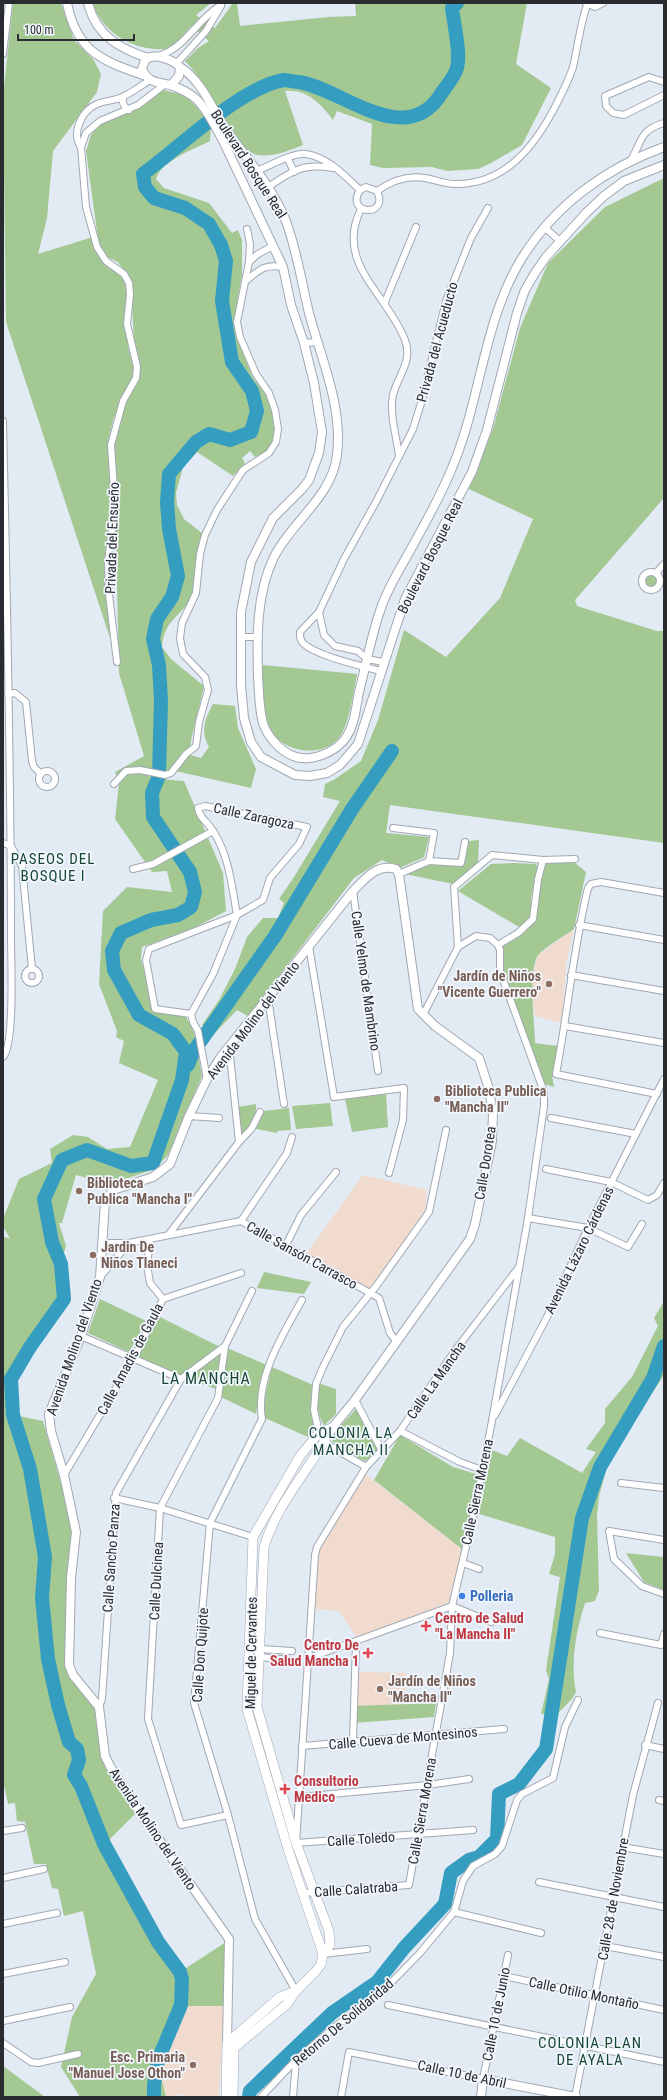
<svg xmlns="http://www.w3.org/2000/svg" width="667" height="2100" font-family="'Roboto Condensed',sans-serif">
  <rect width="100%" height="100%" fill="#e2eaf4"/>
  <g fill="#f1dbce">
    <polygon points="574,929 566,964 562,1023 535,1016 532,996 533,973 538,955"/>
    <polygon points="363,1175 427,1190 425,1211 369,1290 307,1253"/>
    <polygon points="365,1474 462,1549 448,1603 357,1638 339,1611 315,1609 319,1551"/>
    <polygon points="356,1672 406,1673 405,1705 354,1706"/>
    <polygon points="181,2005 224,2006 219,2097 186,2097 180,2094 176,2097 166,2097 162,2081 166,2048"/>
  </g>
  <g fill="#a3c892">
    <polygon points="13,3 61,3 74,40 93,59 101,74 97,92 53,151 47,218 38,254 93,237 97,252 125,281 127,299 126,323 128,347 134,368 131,383 114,417 108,440 111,501 104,563 110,638 6,322 3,97"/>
    <path d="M92,3H211L196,15L215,28L233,3H237L240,26L328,17L356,16L355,3H527L516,64L551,88L522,145L491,163L478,169L447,171L432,167L383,168L370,165L372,124L337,111L333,120C320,103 307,89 285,91L303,145C288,151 274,157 258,155C238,153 210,94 199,78C195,72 190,66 185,61L198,48L209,41L191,26L171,49C136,52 105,36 92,3Z"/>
    <path d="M163,90L184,95L197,107L211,127L210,141C194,149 161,161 156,179L164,188L209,203L232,233L238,230L242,240V275L238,296L236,334L252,376L269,399L275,424V435L268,450L255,457L250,451L242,458L245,463L233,476L197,452L183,467L176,493L177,505L184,519L202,533C200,542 197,552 196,561C194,571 197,583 194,592C185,616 164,617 162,647L171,659L204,686L191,740L190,755L201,758L209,747C200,731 205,719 213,704L235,706L238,728L256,769L251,788L171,770L166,771L161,779L184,781L223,873L226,911L194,928L142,947L141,959L154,1011L186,1017L194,1032L202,1076L168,1155L155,1169L119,1181L91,1179L76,1175L62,1223H59L66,1246L61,1264L64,1299L30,1347L11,1379L13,1415L43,1421L64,1494L73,1539L66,1582L68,1602L67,1669L96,1710L102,1761L135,1814L104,1845L157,1940L180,1972L226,1942L224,2006H181L166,2048L162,2081L166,2097H80L61,2067L72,2017L96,1974L83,1911L64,1916L58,1889L52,1888L46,1864H34L25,1822L17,1821L15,1803L8,1804L3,1780V1236L10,1239L3,1226V1219L19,1179L52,1163L50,1149L73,1135L88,1137L107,1149L130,1147L158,1080L119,1063L124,1041L116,1037L117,1031L99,984L103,911L127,887L172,892L167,871L152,872L115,819L119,783L115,772L144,756L119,673L114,446L120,419L140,364L134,343L131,282L118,262L107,257L99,246L86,151L91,135L101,123L138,108Z"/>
    <polygon points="664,178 664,498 575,600 577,606 657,631 664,631 664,843 390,805 386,833 429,837 424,857 400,868 382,860 354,878 248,1016 237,1010 213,1035 202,1025 219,1000 235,969 247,937 263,918 278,918 284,903 279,899 294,877 340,801 323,797 325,784 335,779 361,761 378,720 404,630 446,657 500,598 533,519 469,489 493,429 520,328 548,263 605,207"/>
    <circle cx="651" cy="581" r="8"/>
    <path d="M263,665L357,674C353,693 351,714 343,731C328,762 277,754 267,723C261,705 263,684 263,665Z"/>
    <polygon points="479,840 478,863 453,884 405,874 430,863 462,864 468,841"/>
    <path d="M574,862L586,872L574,929C563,937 548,945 539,954C527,968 535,1024 535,1043L558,1046L552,1075L554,1087L544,1084L502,968V945L520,935L535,921L541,876L546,863Z"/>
    <polygon points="513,863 536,864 539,868 531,897 531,918 519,927 458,891 491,864"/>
    <polygon points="386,1094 388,1127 352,1132 345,1099"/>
    <polygon points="330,1103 333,1126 296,1129 292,1106"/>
    <path d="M256,1104C257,1118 251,1127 241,1136L238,1107Z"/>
    <polygon points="289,1108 291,1130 277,1131 277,1133 256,1129 264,1111"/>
    <polygon points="264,1272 311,1282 304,1294 257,1288"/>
    <polygon points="100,1299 146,1321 129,1352 88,1333"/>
    <path d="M664,1301V1375L609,1460L599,1496L597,1515L599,1590L595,1601L585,1603C576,1631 570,1664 576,1692L572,1699L556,1715L541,1714L549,1679L546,1670L560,1577L549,1574L555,1554V1537L476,1513L492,1450L507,1456L520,1438L582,1473L596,1452L586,1449L605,1423V1409L632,1377L658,1326L654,1318Z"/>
    <polygon points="158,1316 220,1347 180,1376 137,1357"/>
    <polygon points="227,1348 267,1365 261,1378 256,1414 221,1397"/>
    <polygon points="222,1351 219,1390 185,1378"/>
    <polygon points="272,1367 313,1385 312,1410 316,1433 308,1437 265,1418 262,1409"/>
    <path d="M318,1383L336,1389V1414L324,1426C316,1412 317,1399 318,1383Z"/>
    <polygon points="356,1409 379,1448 366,1461 353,1456 332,1441 334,1433"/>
    <polygon points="400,1435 453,1467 479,1475 462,1549 374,1480"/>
    <polygon points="626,1553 664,1557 664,1590 644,1582"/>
    <polygon points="436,1703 434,1717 353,1723 354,1706"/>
    <polygon points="3,2066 45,2097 3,2097"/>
  </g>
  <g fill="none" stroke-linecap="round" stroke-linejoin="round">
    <g stroke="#359ec0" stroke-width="14">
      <polyline points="188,1065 193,1052 275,936 352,809 392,751"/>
      <path d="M154,2097V2085L158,2060L181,2005L182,1979L180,1972L158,1942L104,1844L81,1786L74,1775L79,1760L77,1749L69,1742L58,1705L48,1659L42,1598L45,1557L30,1469L13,1415L11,1379L30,1347L64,1299L61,1264L52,1242L44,1199L62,1160L87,1150L131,1166L153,1163L182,1080L186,1052L173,1034L139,1015L114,970L112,951L121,933L151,920L178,915L191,907L195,892L190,872L153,817L152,793L159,776L161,701L159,665L153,639L157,619L172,597L178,576L169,529L167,502L169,474L196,442L209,434L230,440L251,432L257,411L252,391L232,362L222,301L226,261L221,245L209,224L185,208L154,198L145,187L143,174C179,148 241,87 284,80C288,80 294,82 299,82C342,89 403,148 439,97C444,89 452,80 456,71C462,57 454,25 452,8L457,3"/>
      <polyline points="249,2097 250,2091 332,2013 377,1982 404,1948 445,1904 451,1873 469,1860 479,1857 497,1839 499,1794 519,1784 546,1749 582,1518 600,1467 653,1378 664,1346"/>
    </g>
    <g stroke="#a1a8b2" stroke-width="8">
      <g id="minor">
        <polyline points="586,3 595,7 603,3"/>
        <polyline points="3,54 9,3"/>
        <path d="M158,56C185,49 197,19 221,5"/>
        <polyline points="176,64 206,31 221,6"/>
        <polyline points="664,82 649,77 605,96 606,106 613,113 624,115 664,95"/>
        <path d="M123,97C122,104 124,107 129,110"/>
        <path d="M81,147C71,133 82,110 97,104C106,100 117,101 124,96C133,92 142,85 150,80"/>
        <polyline points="288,159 294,172"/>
        <path d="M630,162C642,142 639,130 664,123"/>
        <path d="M257,171C269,166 294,152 306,154C328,157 346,177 360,190"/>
        <path d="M267,188C291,171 303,163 333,168"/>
        <path d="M360,190C344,215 390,218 377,191"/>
        <polyline points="360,190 366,187 377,191"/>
        <path d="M377,191C391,181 408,175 425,178C436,180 444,184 455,184C505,185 535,146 556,105C562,93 569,80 573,67C578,46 580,25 587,5"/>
        <path d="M361,209C334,263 387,293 405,340C413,362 398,375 393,395C389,414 397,438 399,456"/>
        <polyline points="545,228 560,241"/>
        <polyline points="249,262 258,254 273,246"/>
        <path d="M247,280C260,269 265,264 283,267"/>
        <polyline points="385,302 416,227"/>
        <polyline points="304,343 317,342"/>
        <path d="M3,421C7,594 11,767 11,940C11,961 15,1045 3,1057"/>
        <circle cx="651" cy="581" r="9"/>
        <polyline points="656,573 664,564"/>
        <polyline points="319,612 324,635 335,646 358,651 367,659 383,662"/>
        <polyline points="243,637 257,637"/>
        <polyline points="117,662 109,594 108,562 115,505 111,445 123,401 136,378 137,367 127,324 130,294 129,283 124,274 106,261 97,247 86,207 81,147 86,133 100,121 138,105 164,85"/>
        <path d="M380,671C362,666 317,656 304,644C300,641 300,637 300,632L319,612L344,559L377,500L413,429L422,400L446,301L471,238L488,208"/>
        <polyline points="8,694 15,693 26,702 32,761 34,767 41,774"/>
        <circle cx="47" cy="779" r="8"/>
        <polyline points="114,784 126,771 140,770 165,775 171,773 186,754 196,746 199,722 208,690 205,677 183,654 180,638 182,623 196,593 200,554 205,535 217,510 243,470 269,453 276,442 278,429 275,410 269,393 256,374 240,337 237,322 249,262 250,244 247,229"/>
        <polyline points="393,828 434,833 429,861"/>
        <polyline points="3,843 11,846 22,866 32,969"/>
        <polyline points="133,869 153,864 213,831"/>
        <polyline points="399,874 429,861 461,863 465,842"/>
        <polyline points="353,891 378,1071"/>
        <polyline points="579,925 664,940"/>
        <polyline points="498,945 518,933 533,919 538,879 543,860"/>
        <polyline points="309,946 334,1097 404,1088 403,1120 389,1173"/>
        <polyline points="458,947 454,887 492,855 543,860 575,859"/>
        <circle cx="32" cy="976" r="7"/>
        <polyline points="571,975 664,991"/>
        <polyline points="268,998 284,1104"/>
        <path d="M191,1014L155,1009L146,960L149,949L237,915L263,900L270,878L299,844L307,827L205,806L198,808C199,818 208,822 213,831C229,855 232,887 237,915"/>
        <polyline points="565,1026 664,1043"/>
        <polyline points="207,1079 198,1031 193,1022 191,1014 213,974 237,915"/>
        <path d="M657,1094L556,1074C568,1012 573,949 588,888L591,884L601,882L664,893"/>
        <polyline points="189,1116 219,1118"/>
        <polyline points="551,1118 636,1134"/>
        <polyline points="239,1142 252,1128 260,1112"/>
        <polyline points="546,1169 611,1182 648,1200 657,1195 664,1183"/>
        <polyline points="528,1218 588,1228 628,1247 642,1224"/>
        <polyline points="241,1221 287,1153 292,1137"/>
        <polyline points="169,1234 239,1142 229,1046"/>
        <polyline points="150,1239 147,1265 150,1283 163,1299"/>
        <polyline points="102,1243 129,1243"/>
        <polyline points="286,1245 301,1215 336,1172"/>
        <polyline points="100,1277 129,1243 241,1221 379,1298 390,1333 396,1341"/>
        <polyline points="163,1299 241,1273"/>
        <polyline points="81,1336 181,1379"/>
        <polyline points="225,1346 218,1398 160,1508 148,1719 181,1825 228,1815"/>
        <polyline points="355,1400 381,1449"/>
        <polyline points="495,1415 547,1317 588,1228 664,1079"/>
        <polyline points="400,1431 460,1462 482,1470"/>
        <polyline points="366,1467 325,1443 319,1433 314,1410 316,1384 323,1367 343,1327 377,1285 429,1212 446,1130"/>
        <polyline points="64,1475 134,1358 163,1299"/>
        <polyline points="621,1483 664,1488"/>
        <polyline points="114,1498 160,1508 253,1537"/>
        <polyline points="664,1540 609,1531 614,1559 642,1586 664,1594"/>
        <polyline points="463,1563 479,1569"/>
        <polyline points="600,1633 661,1645 664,1634"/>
        <polyline points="260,1649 292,1651"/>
        <polyline points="259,1657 290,1660"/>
        <polyline points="309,1658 452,1606 491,1622"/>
        <polyline points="99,1707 102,1699 116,1493 181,1379 225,1346 252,1291"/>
        <polyline points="353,1742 356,1642"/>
        <polyline points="645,1745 664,1749"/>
        <polyline points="302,1746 504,1729"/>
        <polyline points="300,1797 428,1785 469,1779"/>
        <polyline points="659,1800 664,1801"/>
        <polyline points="473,1830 296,1843 315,1555 317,1547 366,1467 400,1431 454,1352 519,1267"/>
        <polyline points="3,1831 22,1828"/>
        <polyline points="622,1847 664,1854"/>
        <polyline points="3,1878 44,1869"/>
        <polyline points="539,1882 664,1907"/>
        <polyline points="303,1893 409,1885 450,1653 452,1606 475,1509 492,1421 528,1218 544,1106 544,1092 500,971 500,950 498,945 490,938 476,936 458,947 423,1015"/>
        <polyline points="454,1912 541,1933"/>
        <polyline points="3,1924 57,1913"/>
        <polyline points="605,1946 664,1957"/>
        <polyline points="323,1954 367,1949"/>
        <polyline points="3,1974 65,1962"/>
        <polyline points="504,1976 664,2010"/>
        <path d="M296,1991L255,1919L228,1815L194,1703L210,1523L262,1419C255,1378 283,1334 302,1300"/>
        <polyline points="388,2005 664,2062"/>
        <polyline points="3,2021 70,2007"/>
        <polyline points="3,2043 31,2062 38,2063 78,2054"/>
        <polyline points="261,2097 296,2060 337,2025 378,1996 420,1953 454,1912 463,1881 473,1866 495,1854 502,1846 517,1800 522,1794 553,1778 565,1727 578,1700"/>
        <polyline points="293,2097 296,2060"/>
        <polyline points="341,2097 349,2052 483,2079 508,1955"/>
        <polyline points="575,2097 633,1795 658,1703"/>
      </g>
    </g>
    <g stroke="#a1a8b2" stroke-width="10">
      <g id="tertiary">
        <path d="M67,3C77,53 103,61 146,76"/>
        <path d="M88,3C96,35 118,48 148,58"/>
        <path d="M180,67C202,81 211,107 225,128C246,158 274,188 287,224C297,252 302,284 309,313C321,358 343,407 337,455C332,497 292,521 274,557C256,594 257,637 258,677C259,692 259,709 263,723C267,736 280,751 293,756C311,763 337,752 347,736C355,723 356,707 359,692C366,665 371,637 380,611C386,591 397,574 407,556C423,527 440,498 452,468C481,400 483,321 522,258C555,205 606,168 664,147"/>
        <path d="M171,85L179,76L180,67C173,60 154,52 145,60L142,69C148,84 161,82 173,86C181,89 188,92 195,98C207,108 219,133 226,147L283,267L291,305L304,343L314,383L322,432L319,453L309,480L303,488L273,518L251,562L241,612V685L244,718L251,742L261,757L295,775L310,776L327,773L340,765L358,744L405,599L472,472L487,430L517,313L525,290L535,273L546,257L586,213L604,196L624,181L664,165"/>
        <path d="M230,2045L227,2043L229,1939L143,1817L111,1768L105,1756L99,1707L73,1675L69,1665L71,1578L76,1532L64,1475L51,1431L49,1414L81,1336L100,1277L105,1202L113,1190L153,1177L170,1164L189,1116L207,1079L220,1058L353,891C365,879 377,863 396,869L399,874L418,1009L435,1026L479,1058L489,1089L493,1114L492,1141L475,1224L470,1239L355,1400L332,1428"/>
        <polyline points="481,2097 483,2079 576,2097"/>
      </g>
    </g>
    <g stroke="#a1a8b2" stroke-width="10">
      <g id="secondary">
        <polyline points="323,1954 288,1849 247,1709 253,1537 300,1456 319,1433 332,1428"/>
        <polyline points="226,2097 227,2043 280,1997 296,1991"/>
        <path d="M233,2097L234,2048L287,2004L296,1991L316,1971L321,1964L323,1954L330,1945L329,1931L296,1843L257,1707L264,1547C277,1503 311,1468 332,1428"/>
      </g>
    </g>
    <use href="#minor" stroke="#fff" stroke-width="6"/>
    <use href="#tertiary" stroke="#fff" stroke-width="8"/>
    <use href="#secondary" stroke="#fff" stroke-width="9"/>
  </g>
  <g fill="#8d6e63" stroke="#f2f7fd" stroke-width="1.5">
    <circle cx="549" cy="984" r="4"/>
    <circle cx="437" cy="1099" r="4"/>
    <circle cx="79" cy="1191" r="4"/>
    <circle cx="93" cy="1255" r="4"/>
    <circle cx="380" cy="1689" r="4"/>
    <circle cx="193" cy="2065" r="4"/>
  </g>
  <circle fill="#3f7fe0" stroke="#f2f7fd" stroke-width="1.5" cx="462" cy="1596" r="4"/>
  <g fill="#e0444e" stroke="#f2f7fd" stroke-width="1.5">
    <path d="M424 1620h4v4h4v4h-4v4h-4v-4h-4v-4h4z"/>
    <path d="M366 1647h4v4h4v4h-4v4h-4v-4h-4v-4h4z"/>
    <path d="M283 1783h4v4h4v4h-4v4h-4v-4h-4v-4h4z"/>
  </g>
  <g text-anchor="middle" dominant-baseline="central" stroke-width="3.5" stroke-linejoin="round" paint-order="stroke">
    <g font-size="14" fill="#282b2f" stroke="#f2f7fd">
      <text transform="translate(249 164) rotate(57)">Boulevard Bosque Real</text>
      <text transform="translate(437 342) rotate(-75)">Privada del Acueducto</text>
      <text transform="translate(112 538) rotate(-88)">Privada del Ensueño</text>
      <text transform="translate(430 556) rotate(-63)">Boulevard Bosque Real</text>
      <text transform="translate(254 816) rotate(12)">Calle Zaragoza</text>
      <text transform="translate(366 981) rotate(82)">Calle Yelmo de Mambrino</text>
      <text transform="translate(253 1020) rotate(-53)">Avenida Molino del Viento</text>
      <text transform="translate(485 1163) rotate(-81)">Calle Dorotea</text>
      <text transform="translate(579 1250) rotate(-64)">Avenida Lázaro Cárdenas</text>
      <text transform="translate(302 1255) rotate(29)">Calle Sansón Carrasco</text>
      <text transform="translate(74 1347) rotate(-71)">Avenida Molino del Viento</text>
      <text transform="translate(130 1359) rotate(-62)">Calle Amadis de Gaula</text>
      <text transform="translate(436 1380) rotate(-55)">Calle La Mancha</text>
      <text transform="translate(477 1492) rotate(-78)">Calle Sierra Morena</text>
      <text transform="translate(111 1558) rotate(-86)">Calle Sancho Panza</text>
      <text transform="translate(156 1581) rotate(-87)">Calle Dulcinea</text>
      <text transform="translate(251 1653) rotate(-89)">Miguel de Cervantes</text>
      <text transform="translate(200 1655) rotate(-86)">Calle Don Quijote</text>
      <text transform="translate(403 1738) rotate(-5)">Calle Cueva de Montesinos</text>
      <text transform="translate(422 1811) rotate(-80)">Calle Sierra Morena</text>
      <text transform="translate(153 1829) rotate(56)">Avenida Molino del Viento</text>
      <text transform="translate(361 1839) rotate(-4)">Calle Toledo</text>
      <text transform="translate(356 1889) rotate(-4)">Calle Calatraba</text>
      <text transform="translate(613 1899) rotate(-80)">Calle 28 de Noviembre</text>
      <text transform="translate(584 1993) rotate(12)">Calle Otilio Montaño</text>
      <text transform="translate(496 2014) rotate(-79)">Calle 10 de Junio</text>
      <text transform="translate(343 2022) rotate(-40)">Retorno De Solidaridad</text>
      <text transform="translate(462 2074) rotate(12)">Calle 10 de Abril</text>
    </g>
    <g font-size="14" font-weight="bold" fill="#785e54" stroke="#f2f7fd" text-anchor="start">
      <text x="541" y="976" text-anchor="end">Jardín de Niños<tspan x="541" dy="16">"Vicente Guerrero"</tspan></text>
      <text x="445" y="1091">Biblioteca Publica<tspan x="445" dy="16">"Mancha II"</tspan></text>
      <text x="87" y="1183">Biblioteca<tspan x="87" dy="16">Publica "Mancha I"</tspan></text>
      <text x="101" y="1247">Jardin De<tspan x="101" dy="16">Niños Tlaneci</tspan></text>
      <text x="388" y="1681">Jardín de Niños<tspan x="388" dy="16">"Mancha II"</tspan></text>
      <text x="185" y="2057" text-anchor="end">Esc. Primaria<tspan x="185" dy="16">"Manuel Jose Othon"</tspan></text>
    </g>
    <g font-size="14" font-weight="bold" fill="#366cbe" stroke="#f2f7fd" text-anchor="start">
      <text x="470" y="1596">Polleria</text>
    </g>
    <g font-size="14" font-weight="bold" fill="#be3a42" stroke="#f2f7fd" text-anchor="start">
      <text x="435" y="1618">Centro de Salud<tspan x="435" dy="16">"La Mancha II"</tspan></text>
      <text x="359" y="1645" text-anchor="end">Centro De<tspan x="359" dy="16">Salud Mancha 1</tspan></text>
      <text x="294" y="1781">Consultorio<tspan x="294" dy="16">Medico</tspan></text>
    </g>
    <g font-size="15" letter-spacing="1" fill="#194735" stroke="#f2f7fd">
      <text x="53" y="859">PASEOS DEL<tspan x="53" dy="17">BOSQUE I</tspan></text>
      <text x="351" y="1433">COLONIA LA<tspan x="351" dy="17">MANCHA II</tspan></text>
      <text x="590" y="2043">COLONIA PLAN<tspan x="590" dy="17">DE AYALA</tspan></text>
    </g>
    <g font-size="16" letter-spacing="1" fill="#194735" stroke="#f2f7fd">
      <text x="206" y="1378">LA MANCHA</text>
    </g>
  </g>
  <rect width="667" height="2100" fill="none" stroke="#282b2f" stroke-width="8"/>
  <path d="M18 34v6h116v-6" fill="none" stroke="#282b2f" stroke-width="2"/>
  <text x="24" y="34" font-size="12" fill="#282b2f" stroke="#f2f7fd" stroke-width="3" paint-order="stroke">100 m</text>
</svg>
